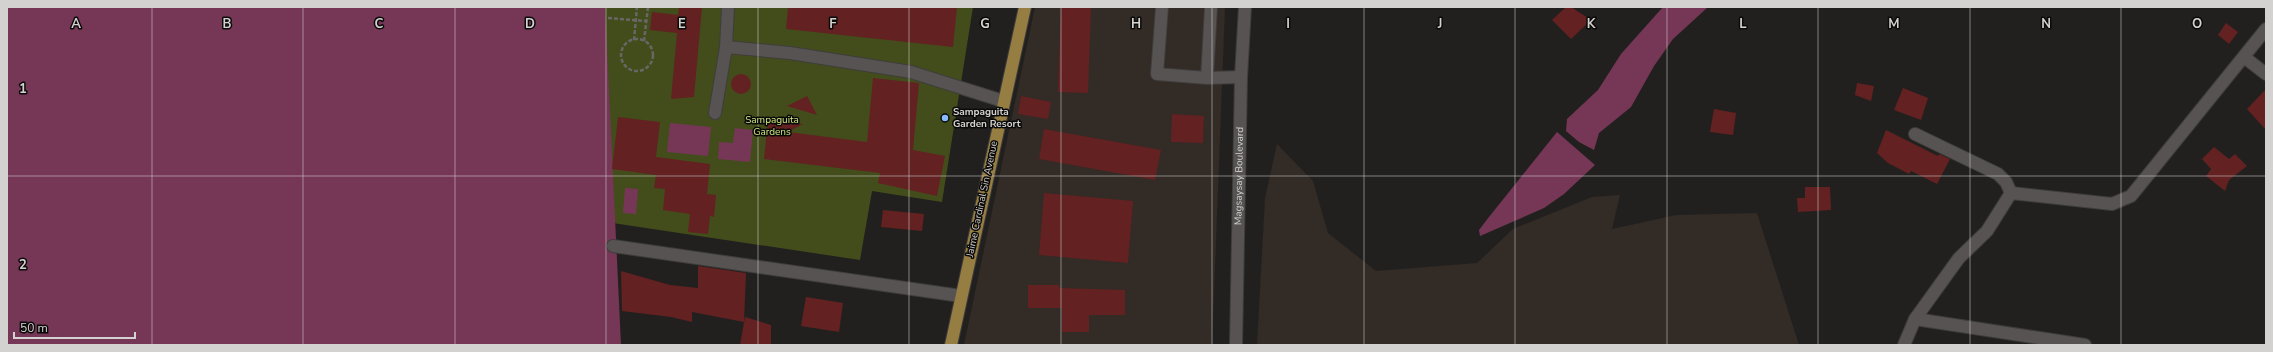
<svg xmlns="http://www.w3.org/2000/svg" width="2273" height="352" font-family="'Nunito Sans',sans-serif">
  <rect width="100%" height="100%" fill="#22201e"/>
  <g fill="#322b26">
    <polygon points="1035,7 1225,7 1212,345 964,345"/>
    <polygon points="1277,144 1313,181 1328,233 1376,271 1477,263 1513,229 1592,197 1620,195 1612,229 1676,215 1757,213 1799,345 1257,345 1265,198"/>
  </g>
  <polygon fill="#434d1b" points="597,7 973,7 942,202 872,191 860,260 606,222"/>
  <g fill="#763756">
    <polygon points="7,7 605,7 621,345 7,345"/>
    <polygon points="1663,7 1708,7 1673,39 1654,66 1631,107 1599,133 1594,150 1579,142 1566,131 1567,119 1598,90 1621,54"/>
    <polygon points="670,123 711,127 708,156 667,152"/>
    <polygon points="735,128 753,130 750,162 718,159 719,142 733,143"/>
    <polygon points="1557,132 1595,165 1564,194 1544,208 1480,236 1479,230 1489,217"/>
    <polygon points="625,188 638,189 636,214 623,213"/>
  </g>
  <g fill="#632121">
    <polygon points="679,7 702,7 694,97 671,99 677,33 650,30 652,12 678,15"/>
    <polygon points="788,7 957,7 953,47 786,29"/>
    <polygon points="1061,7 1091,7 1088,93 1058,92"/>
    <polygon points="1566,7 1571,7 1591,20 1571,39 1552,20"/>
    <polygon points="2226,23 2238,32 2229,44 2218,35"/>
    <circle cx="741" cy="84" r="10"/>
    <polygon points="873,78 919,83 913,150 945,156 937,196 878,183 880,173 764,159 768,120 803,124 788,132 867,142"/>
    <polygon points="1857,83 1874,86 1871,101 1855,95"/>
    <polygon points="1903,88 1928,98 1921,120 1894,110"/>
    <polygon points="2266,89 2266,130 2247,109"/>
    <polygon points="807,96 817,115 787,106"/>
    <polygon points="1021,96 1051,102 1048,119 1018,114"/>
    <polygon points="1714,109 1736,113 1733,135 1710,132"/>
    <polygon points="1172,114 1204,116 1203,143 1171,142"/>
    <polygon points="618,117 660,122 656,157 710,164 707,194 716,195 714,217 710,216 708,234 688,232 690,214 663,210 665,189 654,188 656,175 612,169"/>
    <polygon points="1044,129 1161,150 1155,180 1039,159"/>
    <polygon points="1886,130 1938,156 1939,154 1950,159 1937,184 1911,171 1909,174 1888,163 1877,153"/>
    <polygon points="2214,147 2229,159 2235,154 2247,166 2229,180 2225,191 2206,176 2211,169 2202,159"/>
    <polygon points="1805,187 1830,187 1831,210 1798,212 1797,198 1805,198"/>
    <polygon points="1044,193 1133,201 1128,263 1039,255"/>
    <polygon points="883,210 924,214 922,231 881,227"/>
    <polygon points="698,266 746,273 744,322 692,312 692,322 671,317 622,311 621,271 670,285 698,288"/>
    <polygon points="1028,285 1059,285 1059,288 1125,290 1125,315 1089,315 1089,332 1062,332 1062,308 1028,308"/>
    <polygon points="806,297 843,303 839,332 801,326"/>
    <polygon points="745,317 771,325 771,345 740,345"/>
  </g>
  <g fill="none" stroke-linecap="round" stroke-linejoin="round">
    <g stroke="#3f3d3c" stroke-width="14">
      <g id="minor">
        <polyline points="1162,7 1157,74 1207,78 1241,77"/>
        <polyline points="726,47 728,7"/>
        <polyline points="2244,57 2266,74"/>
        <polyline points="1207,78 1211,7"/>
        <polyline points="715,113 726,47 790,53 911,72 1003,101"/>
        <polyline points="2011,193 2112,204 2131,196 2266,29"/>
        <polyline points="613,246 961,296"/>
        <polyline points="1915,319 2085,345"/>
        <path id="s1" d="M1236,345L1241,77L1245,7"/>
        <polyline points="1904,345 1915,319 1959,258 1987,231 2011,193 2006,182 1998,174 1915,134"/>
      </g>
    </g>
    <g stroke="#3f3d3c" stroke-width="14">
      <polyline id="major" points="951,345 1025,7"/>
    </g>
    <g stroke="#696765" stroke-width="2.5" stroke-dasharray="4 2" stroke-linecap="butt">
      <polyline points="608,18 646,21"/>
      <circle cx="637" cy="55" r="16"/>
      <polyline points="634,40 637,7"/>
      <polyline points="644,41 648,7"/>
    </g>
    <use href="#minor" stroke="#565352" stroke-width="12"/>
    <use href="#major" stroke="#967d41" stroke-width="12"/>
  </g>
  <path fill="none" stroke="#d4d2d1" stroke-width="1" stroke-opacity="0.55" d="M152,7V345M303,7V345M455,7V345M606,7V345M758,7V345M909,7V345M1061,7V345M1212,7V345M1364,7V345M1515,7V345M1667,7V345M1818,7V345M1970,7V345M2121,7V345M7,176H2266"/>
  <circle fill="#87bbfb" stroke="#0a0a09" stroke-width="1.5" cx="945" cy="118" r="4"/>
  <g text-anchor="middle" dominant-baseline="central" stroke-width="3" stroke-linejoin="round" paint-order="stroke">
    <g font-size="10" font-weight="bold" fill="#d4d2d1" stroke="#0a0a09" text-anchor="start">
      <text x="953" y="112">Sampaguita<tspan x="953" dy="12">Garden Resort</tspan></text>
    </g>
    <g font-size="10" fill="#d0e684" stroke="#0a0a09">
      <text x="772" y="120">Sampaguita<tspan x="772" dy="12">Gardens</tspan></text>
    </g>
    <g font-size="10" fill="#d4d2d1" stroke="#0a0a09">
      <text stroke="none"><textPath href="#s1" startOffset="169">Magsaysay Boulevard</textPath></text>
      <text transform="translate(982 199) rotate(-78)">Jaime Cardinal Sin Avenue</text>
    </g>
  </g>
  <g font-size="13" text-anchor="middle" font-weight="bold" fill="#d4d2d1" stroke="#0a0a09" stroke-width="3" stroke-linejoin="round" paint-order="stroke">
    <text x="76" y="28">A</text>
    <text x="227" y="28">B</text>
    <text x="379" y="28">C</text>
    <text x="530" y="28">D</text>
    <text x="682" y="28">E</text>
    <text x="833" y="28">F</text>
    <text x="985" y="28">G</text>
    <text x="1136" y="28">H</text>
    <text x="1288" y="28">I</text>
    <text x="1440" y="28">J</text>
    <text x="1591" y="28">K</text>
    <text x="1743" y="28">L</text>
    <text x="1894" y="28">M</text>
    <text x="2046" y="28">N</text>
    <text x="2197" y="28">O</text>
    <text x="23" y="93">1</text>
    <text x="23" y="269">2</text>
  </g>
  <rect width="2273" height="352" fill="none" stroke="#d4d2d1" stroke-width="16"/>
  <path d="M14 332v6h121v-6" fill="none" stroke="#d4d2d1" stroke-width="2"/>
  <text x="20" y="332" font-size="12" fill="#d4d2d1" stroke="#0a0a09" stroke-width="3" paint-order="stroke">50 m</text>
</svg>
